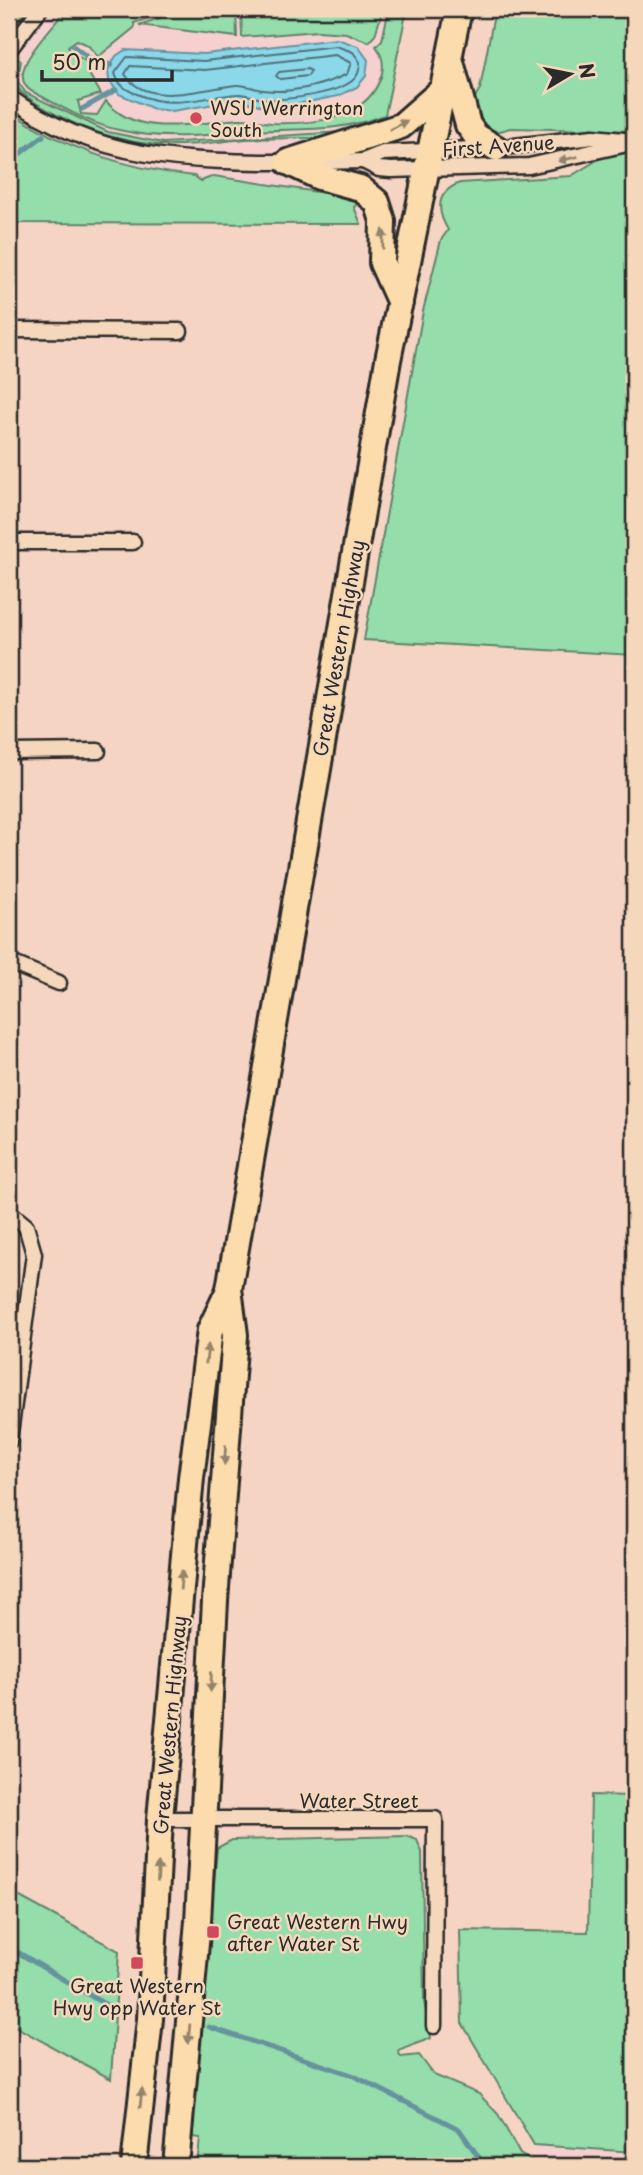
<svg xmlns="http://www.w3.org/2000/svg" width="643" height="2175" font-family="'Playpen Sans',sans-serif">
  <rect width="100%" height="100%" fill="#f5d4c4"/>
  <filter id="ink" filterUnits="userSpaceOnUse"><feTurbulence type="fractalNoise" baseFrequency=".0143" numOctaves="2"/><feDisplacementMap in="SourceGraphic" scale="14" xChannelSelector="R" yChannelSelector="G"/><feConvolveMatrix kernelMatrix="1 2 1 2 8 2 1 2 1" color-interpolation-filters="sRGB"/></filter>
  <g filter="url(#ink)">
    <g fill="#f5d0cf">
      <polygon points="9,9 407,9 361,224 9,223"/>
      <polygon points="534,2145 634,2152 634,2166 539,2166"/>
    </g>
    <g fill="#95ddab" stroke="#60846b" stroke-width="2">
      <polygon points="9,9 28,9 9,32"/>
      <path d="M66,9H176L134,23V28L98,57L88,45L77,40L68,46L71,53L90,63L89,74L101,94L78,101L81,114L97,115L106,101C138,140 197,122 239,119C250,118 260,122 271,123C310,124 361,122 379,82C385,69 384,57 376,46L382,40L389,9H407L385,115C337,134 291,127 242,132C199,136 162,140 119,130C89,124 59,105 31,91C3,72 54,28 66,9Z"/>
      <polygon points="185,9 236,9 237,37 139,25"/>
      <polygon points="241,9 383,9 375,35 369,42 346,33 318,31 242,37"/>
      <polygon points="495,9 634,9 634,131 510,128 497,132 481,127 472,102 480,89"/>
      <path d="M14,57L21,61L17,81L26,93L108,132L163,143L342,132L332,138C303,138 275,138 246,139C223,141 200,145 177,145C128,147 78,129 36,103C18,92 4,79 14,57Z"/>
      <path d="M9,111C63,148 128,169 194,176L201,181L214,176L343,196L359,202L354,207L361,224L9,223Z"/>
      <path d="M622,153H634V655L364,640L423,311L441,240L448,230C436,210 436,192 460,183L571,176L604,156Z"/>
      <polygon points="591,1795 634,1796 634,2152 534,2145 462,2023 460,1930 588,1932"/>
      <polygon points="407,1836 417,1840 422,1852 424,2002 431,2038 398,2051 401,2057 419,2055 434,2075 479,2094 498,2114 520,2154 539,2166 197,2166 200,2138 192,2137 217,1848 232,1840"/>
      <polygon points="9,1891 119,1951 111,2079 9,2023"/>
      <polygon points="604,2159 634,2161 634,2166 604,2166"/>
    </g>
    <polygon fill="#8bd8ea" stroke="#65939e" stroke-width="2" points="337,39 358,46 368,60 366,76 357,87 338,96 298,104 263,106 239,100 172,111 154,109 119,94 109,80 108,70 116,56 125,50 204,54"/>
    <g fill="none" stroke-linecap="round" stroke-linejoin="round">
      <g stroke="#517077" stroke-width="2">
        <path d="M336,46L353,52L360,62C360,69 359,76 352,81C336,94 284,101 263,99C254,98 246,93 237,94C201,97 172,110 137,94C126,90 118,85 115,73L127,57L204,61Z"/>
        <path d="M335,55L351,63L347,74C323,86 289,94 263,90C254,89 245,84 236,85C205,88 146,109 125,74L130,66L205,70Z"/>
        <polygon points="307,69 311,71 308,76 280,79 276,76 279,72"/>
      </g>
      <g stroke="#65939e" stroke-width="5">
        <polyline points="73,46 90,59 111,65"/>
        <polyline points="82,109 116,90"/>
        <polyline points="9,162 43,136"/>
        <polyline points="9,1947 121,2014"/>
        <polyline points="209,2027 352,2075 459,2129 485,2166"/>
      </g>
      <g stroke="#2b2b2b" stroke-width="19">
        <g id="minor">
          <polyline points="9,50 40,9"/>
          <path d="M9,97C96,161 189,162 293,162"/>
          <polyline points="363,161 379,169 391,170 529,166 627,144"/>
          <polyline points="313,162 363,161 383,153 496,148 593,137 634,141"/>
          <polyline points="9,330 180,331"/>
          <polyline points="9,542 133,542"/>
          <polyline points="9,752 98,751"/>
          <polyline points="9,962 59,983"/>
          <polyline points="9,1212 26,1226 34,1254 9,1441"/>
          <polyline points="160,1819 435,1819 434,2026"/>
        </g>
      </g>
      <g stroke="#2b2b2b" stroke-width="30">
        <g id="trunk">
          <polyline points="450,58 468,125 476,136 496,148"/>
          <polyline points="288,162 319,177 360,188 377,202 383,221 382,263 400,303"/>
          <polyline points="288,162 401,126 442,90"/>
          <polyline points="134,2166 150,2019 160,1819 191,1478 210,1330 229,1290"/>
          <polyline points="176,2166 198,1921 215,1601 235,1335 229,1289 388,360 459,9"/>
        </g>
      </g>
      <use href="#minor" stroke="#f5d8bb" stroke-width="14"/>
      <use href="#trunk" stroke="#fcdcac" stroke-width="24"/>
    </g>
    <defs><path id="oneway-solid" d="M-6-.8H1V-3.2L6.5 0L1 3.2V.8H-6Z" transform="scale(1.75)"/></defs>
    <g fill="#94846c">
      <use href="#oneway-solid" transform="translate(399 125) rotate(-28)"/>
      <use href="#oneway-solid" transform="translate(383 239) rotate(-89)"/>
      <use href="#oneway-solid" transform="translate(207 1354) rotate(-83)"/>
      <use href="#oneway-solid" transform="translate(225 1455) rotate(94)"/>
      <use href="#oneway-solid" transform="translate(181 1580) rotate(-85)"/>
      <use href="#oneway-solid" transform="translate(211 1682) rotate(93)"/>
      <use href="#oneway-solid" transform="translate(158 1872) rotate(-87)"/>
      <use href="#oneway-solid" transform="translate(189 2034) rotate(95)"/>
      <use href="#oneway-solid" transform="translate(141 2098) rotate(-84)"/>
    </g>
    <use fill="#908273" href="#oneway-solid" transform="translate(568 159) rotate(166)"/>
  </g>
  <g fill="#d1495b" stroke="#f5d8bb" stroke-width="2.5">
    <circle cx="196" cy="118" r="7"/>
    <rect x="206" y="1925" width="14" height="14" rx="3.5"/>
    <rect x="130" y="1956" width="14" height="14" rx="3.5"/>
  </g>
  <g text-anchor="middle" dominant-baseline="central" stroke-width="5" stroke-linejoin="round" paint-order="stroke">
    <g font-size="19" fill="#2b2b2b" stroke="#f5d8bb" text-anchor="start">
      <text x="210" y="107">WSU Werrington<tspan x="210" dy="22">South</tspan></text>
      <text x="227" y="1921">Great Western Hwy<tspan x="227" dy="22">after Water St</tspan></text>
      <text x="137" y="1985" text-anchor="middle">Great Western<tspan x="137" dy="22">Hwy opp Water St</tspan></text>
    </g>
    <g font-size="19" fill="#2b2b2b" stroke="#f5d8bb">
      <text transform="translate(498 145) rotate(-4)">First Avenue</text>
      <text transform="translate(338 648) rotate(-80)">Great Western Highway</text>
      <text transform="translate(169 1725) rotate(-85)">Great Western Highway</text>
      <text x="359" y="1800">Water Street</text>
    </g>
  </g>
  <rect width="643" height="2175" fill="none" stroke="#f5d8bb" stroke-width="35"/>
  <rect x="18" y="18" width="608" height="2140" fill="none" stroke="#2b2b2b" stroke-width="2.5" filter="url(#ink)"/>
  <g transform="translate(570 74) rotate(80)" stroke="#f5d8bb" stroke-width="5" paint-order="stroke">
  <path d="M0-5L12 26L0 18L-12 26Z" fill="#2b2b2b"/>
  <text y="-10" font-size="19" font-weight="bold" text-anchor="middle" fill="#2b2b2b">N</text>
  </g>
  <path d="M42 70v10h130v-10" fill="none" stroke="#2b2b2b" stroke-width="3.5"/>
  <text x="52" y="70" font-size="21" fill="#2b2b2b" stroke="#f5d8bb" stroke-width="5" paint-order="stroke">50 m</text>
</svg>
